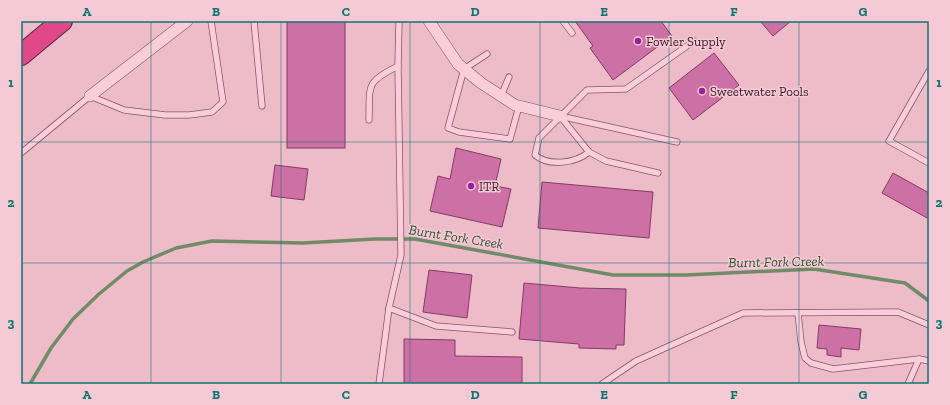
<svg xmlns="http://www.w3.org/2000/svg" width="950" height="405" font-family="'Zilla Slab',serif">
  <rect width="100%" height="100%" fill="#eebbc9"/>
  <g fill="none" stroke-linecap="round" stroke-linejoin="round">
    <polyline stroke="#708b67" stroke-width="3.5" points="30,384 51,348 73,319 99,294 127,271 143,262 176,248 212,241 303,243 375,239 415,239 613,275 686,275 814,269 905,283 929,301"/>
  </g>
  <g fill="#cd70a5" stroke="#843b66">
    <rect x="287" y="21" width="58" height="127"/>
    <polygon points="575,21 661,21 672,36 613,80 590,48 593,46"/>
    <polygon points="760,21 791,21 773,36"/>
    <polygon points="714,53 739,85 693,120 669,88"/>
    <polygon points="456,148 501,159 495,186 511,189 502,227 430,211 438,176 450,179"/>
    <polygon points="275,165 308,169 304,200 271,196"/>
    <polygon points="893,173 929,193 929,219 882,193"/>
    <polygon points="542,182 653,192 649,238 538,228"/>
    <polygon points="429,270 472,275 467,318 423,312"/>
    <polygon points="524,283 580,288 626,289 624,345 616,345 616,349 579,348 579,344 519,339"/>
    <polygon points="819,325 861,329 859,350 841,348 841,357 827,355 827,349 817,348"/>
    <polygon points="404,339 455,340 455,356 522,357 522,384 404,384"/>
  </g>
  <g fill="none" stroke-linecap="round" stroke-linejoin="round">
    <g stroke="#85556b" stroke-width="7">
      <g id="service">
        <polyline points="254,21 262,106"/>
        <polyline points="563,21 572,33"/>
        <polyline points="487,54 464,69 448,128 459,132 510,139 519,106"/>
        <polyline points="929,71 889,141 929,163"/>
        <polyline points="501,96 509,77"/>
        <polyline points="560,116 677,142"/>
        <polyline points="560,116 589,152 606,161 658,173"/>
        <path d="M369,120C370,84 365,83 398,66L399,21"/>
        <path d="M589,152C576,163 549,167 535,155L539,138L587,90L626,89L694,41"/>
        <polyline points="21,153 90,96 124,110 165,115 189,115 212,112 223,102 211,21"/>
        <polyline points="389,308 436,326 512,332"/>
        <polyline points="798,313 801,342 805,358 811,363 833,369 919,359"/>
        <polyline points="379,384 389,308 401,255 398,66"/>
        <polyline points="602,384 636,361 743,313 898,312 929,325"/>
        <polyline points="908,384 919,359 929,361"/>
      </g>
    </g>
    <g stroke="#85556b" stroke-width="12">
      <g id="minor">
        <polyline points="429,21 458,64 481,83 515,105 560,116"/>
        <polyline points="90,96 187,21"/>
      </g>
    </g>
    <g stroke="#522a3f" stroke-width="22">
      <polyline id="motorway" points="21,55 62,21"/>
    </g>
    <use href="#service" stroke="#f9ceda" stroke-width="5.5"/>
    <use href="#minor" stroke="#f9ceda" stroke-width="11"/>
    <use href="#motorway" stroke="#e14889" stroke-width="20"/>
  </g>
  <path fill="none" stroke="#0f766e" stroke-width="1" stroke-opacity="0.55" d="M151,21V384M281,21V384M410,21V384M540,21V384M669,21V384M799,21V384M21,142H929M21,263H929"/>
  <g fill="#942494" stroke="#f5cad6" stroke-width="1.5">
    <circle cx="638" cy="41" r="4"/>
    <circle cx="702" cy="91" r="4"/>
    <circle cx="471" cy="186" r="4"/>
  </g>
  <g text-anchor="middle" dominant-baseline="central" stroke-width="3" stroke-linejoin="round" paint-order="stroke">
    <g font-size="13" fill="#341a27" stroke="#f5cad6" text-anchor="start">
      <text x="646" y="41">Fowler Supply</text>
      <text x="710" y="91">Sweetwater Pools</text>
      <text x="479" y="186">ITR</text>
    </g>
    <g font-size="14" font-style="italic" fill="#2b5429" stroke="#f5cad6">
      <text transform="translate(456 237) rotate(9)">Burnt Fork Creek</text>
      <text transform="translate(776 262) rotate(-1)">Burnt Fork Creek</text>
    </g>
  </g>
  <rect width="950" height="405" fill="none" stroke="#f5cad6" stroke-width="44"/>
  <rect x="22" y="22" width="906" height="361" fill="none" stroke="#0f766e" stroke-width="1.5"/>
  <g font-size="13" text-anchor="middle" font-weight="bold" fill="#0f766e">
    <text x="87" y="16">A</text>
    <text x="216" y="16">B</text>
    <text x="346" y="16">C</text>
    <text x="475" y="16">D</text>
    <text x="604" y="16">E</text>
    <text x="734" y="16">F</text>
    <text x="863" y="16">G</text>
    <text x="11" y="87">1</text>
    <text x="939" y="87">1</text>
    <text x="11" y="207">2</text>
    <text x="939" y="207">2</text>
    <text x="11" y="327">3</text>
    <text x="939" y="327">3</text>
    <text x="87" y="399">A</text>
    <text x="216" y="399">B</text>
    <text x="346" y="399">C</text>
    <text x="475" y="399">D</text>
    <text x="604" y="399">E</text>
    <text x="734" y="399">F</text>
    <text x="863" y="399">G</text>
  </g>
</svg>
